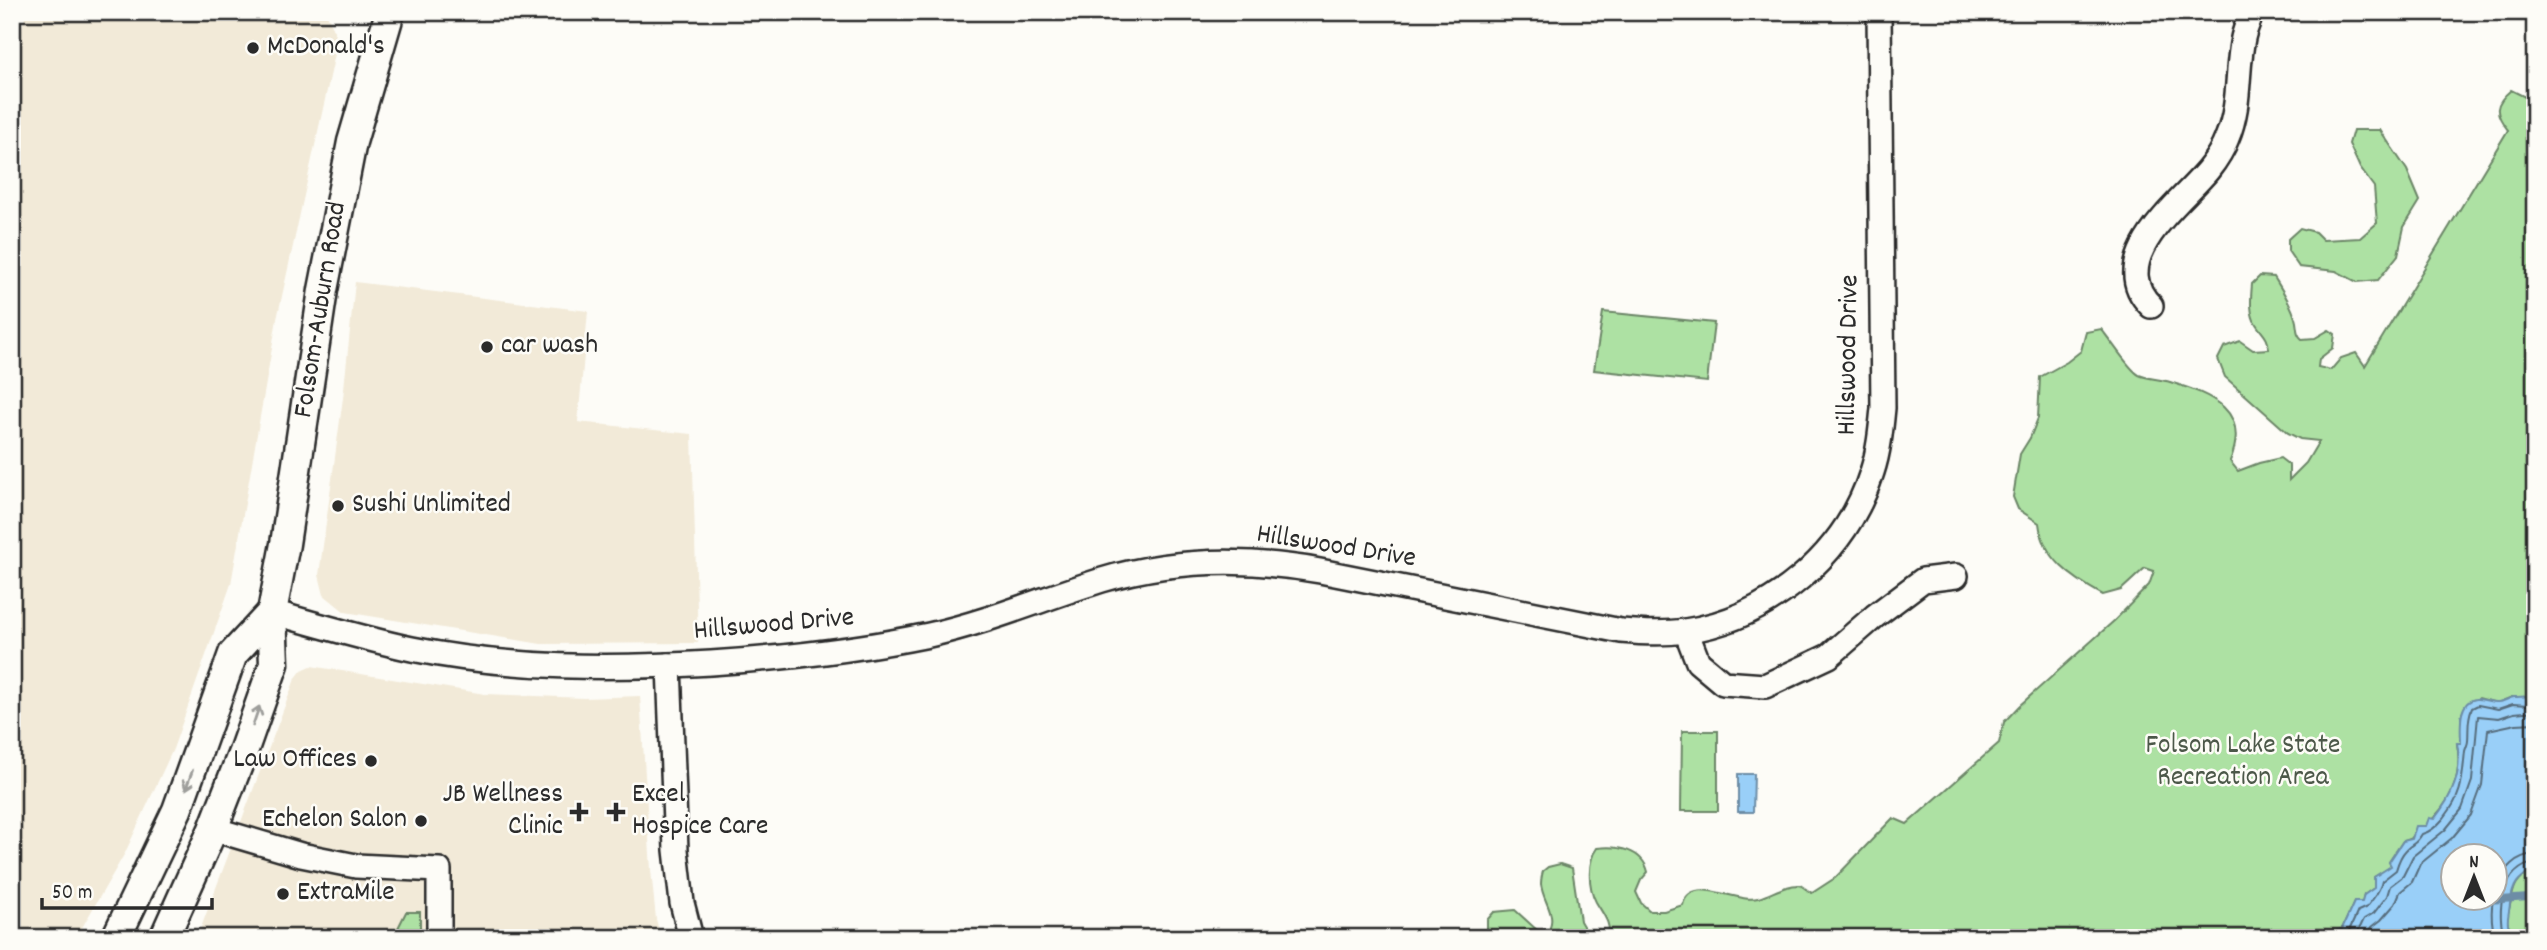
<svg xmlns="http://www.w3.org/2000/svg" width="2547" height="950" font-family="Dekko,sans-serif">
  <rect width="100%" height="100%" fill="#fdfcf7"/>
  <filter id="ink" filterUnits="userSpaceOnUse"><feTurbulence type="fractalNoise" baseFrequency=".0143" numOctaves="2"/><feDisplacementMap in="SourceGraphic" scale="14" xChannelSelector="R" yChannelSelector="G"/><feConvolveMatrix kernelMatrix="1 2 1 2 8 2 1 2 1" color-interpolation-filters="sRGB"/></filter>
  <g filter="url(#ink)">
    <g fill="#f2ead8">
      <polygon points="27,12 326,12 338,40 277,319 231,584 173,749 125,853 76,938 12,938 12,55"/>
      <polygon points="355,282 588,311 578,422 692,434 698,643 541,644 345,612 324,595 319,575 343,398"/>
      <polygon points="311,666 485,694 584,698 640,696 651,870 656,919 661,938 420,938 420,912 406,912 393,938 197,938 295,679 302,670"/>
    </g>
    <g fill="#ade1a3" stroke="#6c8667" stroke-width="2">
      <path d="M2535,86V692L2527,698L2512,697L2497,703L2479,698L2462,713L2461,743L2457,744C2463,777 2450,805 2425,826C2418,833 2413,839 2403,841L2389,862L2392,866L2374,877V888L2364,895L2362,903L2354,902L2342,929L2332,932L2331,938H1668C1657,934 1623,938 1608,938C1612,924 1603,914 1596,902C1588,887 1587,861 1597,848C1617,845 1643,850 1648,872L1641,880L1636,892L1641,903L1650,911H1664L1683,905C1690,873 1736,904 1758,898C1773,894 1783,885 1800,885L1812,893L1835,878L1893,818L1907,824L1999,743L2004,722L2019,706L2115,620L2149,585L2154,571L2145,568L2121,590L2103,595C2074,579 2043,559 2039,523L2018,509L2013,497L2020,454L2030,438L2038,418L2040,377L2067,362L2081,351L2086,332L2101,329C2110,339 2129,370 2139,375C2148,379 2160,379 2170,382C2212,395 2251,410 2230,461L2238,471L2259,463L2280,458L2289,465V480L2306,463L2319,441L2300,439L2288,433L2225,377L2218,359L2224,347L2240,341L2253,350L2269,349C2268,336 2263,335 2256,324C2249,313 2251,297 2252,284L2260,276L2274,277C2282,290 2291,303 2295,318C2298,327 2295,333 2302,339L2315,338L2329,330L2335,334L2333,348L2319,359L2318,367L2331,370L2341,358L2356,353L2365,366L2508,130C2494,113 2494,104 2511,90L2527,98Z"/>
      <polygon points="2353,130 2380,130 2407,170 2420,201 2404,227 2398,255 2378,280 2357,282 2336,271 2299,267 2288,251 2288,239 2300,228 2315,232 2323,240 2360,238 2377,223 2374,187 2360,168 2349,144"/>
      <polygon points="1603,312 1714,323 1707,382 1594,370"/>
      <polygon points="1682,731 1718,731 1718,811 1681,811"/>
      <path d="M1560,864L1572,868L1580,921L1590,938H1487V920L1494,912L1515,910L1539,932L1549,930C1557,914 1542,900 1541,884C1541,879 1542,875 1543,871L1548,867Z"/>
      <path d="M2535,868V938H2513L2506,918C2517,891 2506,886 2535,868Z"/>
      <polygon points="406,912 420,912 420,938 393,938"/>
    </g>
    <g fill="#99cff8" stroke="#6d8da6" stroke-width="2" fill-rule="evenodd">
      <path d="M2535,692V868C2517,879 2513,884 2510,904C2508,921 2505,920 2513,938H2331L2332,932L2342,929L2354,902H2362L2364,895L2374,888V877L2391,866L2389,862L2403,841L2412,839L2416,826H2426L2429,818L2434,819C2452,797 2463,773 2457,743H2461C2461,730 2457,701 2476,699C2483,698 2491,703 2498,702C2504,702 2508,698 2514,697C2524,696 2527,698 2535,692ZM2452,856H2494V898H2452Z"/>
      <polygon points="1738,774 1754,774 1753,812 1738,812"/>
    </g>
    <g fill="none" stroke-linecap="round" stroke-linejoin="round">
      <g stroke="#576d7d" stroke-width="2">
        <path d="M2339,938L2348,933L2358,911L2367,907C2373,898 2380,892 2382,881L2396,870C2398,863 2401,855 2406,850C2413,842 2415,846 2422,834C2431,832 2438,825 2444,818C2463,794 2462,780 2465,751C2466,747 2468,744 2468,741C2469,728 2467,719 2472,708L2478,705L2498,709L2513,704L2528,705L2535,701"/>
        <polyline points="2355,938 2364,919 2374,913 2387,896 2390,886 2403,876 2413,856 2445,830 2462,809 2472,781 2478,716 2499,718 2514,713 2535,711"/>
        <polyline points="2367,938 2372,927 2381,920 2395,904 2400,892 2412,882 2420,864 2452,838 2471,815 2482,785 2488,730 2516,724 2535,723"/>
        <path d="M2496,938C2484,909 2497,856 2535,854"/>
        <path d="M2505,938C2495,913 2502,867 2535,863"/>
      </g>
      <polyline stroke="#6d8da6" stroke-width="7" points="2485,898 2495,900 2535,897"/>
      <g stroke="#2b2b2b" stroke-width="28">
        <g id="minor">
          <path d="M2151,306C2104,259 2180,204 2208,170C2216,160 2223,149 2227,138C2241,105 2236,71 2243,38C2245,29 2249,20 2252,12"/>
          <path d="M272,612C318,625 365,639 412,649C510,669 611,669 711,663C785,658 856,650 929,635C988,622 1044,598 1102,580C1173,559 1248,558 1320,571L1621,631C1642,633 1664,634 1685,631C1771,618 1846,554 1872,472C1879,451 1881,429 1883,408L1879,12"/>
          <polyline points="1686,631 1698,662 1723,683 1765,686 1829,656 1875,616 1923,580 1956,576"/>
          <polyline points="669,665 676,850 682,903 691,938"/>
          <polyline points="213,829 301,855 356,866 439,870 439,938"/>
        </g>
      </g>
      <g stroke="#2b2b2b" stroke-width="33">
        <g id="major">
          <polyline points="116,938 177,810 233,654 272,612"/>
          <polyline points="164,938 213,829 243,752 274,664 272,612 285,544 323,290 352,142 390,12"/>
        </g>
      </g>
      <use href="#minor" stroke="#fdfcf7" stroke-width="23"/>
      <use href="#major" stroke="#fdfcf7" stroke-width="28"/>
    </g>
    <defs><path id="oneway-shaft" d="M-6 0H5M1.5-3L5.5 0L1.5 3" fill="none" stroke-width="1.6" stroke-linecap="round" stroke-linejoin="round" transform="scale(1.75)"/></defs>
    <g stroke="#9e9e9b">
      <use href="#oneway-shaft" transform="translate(256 716) rotate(-71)"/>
      <use href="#oneway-shaft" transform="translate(189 780) rotate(110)"/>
    </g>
  </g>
  <g fill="#2b2b2b" stroke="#fdfcf7" stroke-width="2.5">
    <circle cx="253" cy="48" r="7"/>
    <circle cx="487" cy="347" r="7"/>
    <circle cx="338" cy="506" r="7"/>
    <circle cx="371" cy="761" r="7"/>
    <path d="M575.5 801.5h7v7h7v7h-7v7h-7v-7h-7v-7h7z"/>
    <path d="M612.5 801.5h7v7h7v7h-7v7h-7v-7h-7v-7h7z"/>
    <circle cx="421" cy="821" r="7"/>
    <circle cx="283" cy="894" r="7"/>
  </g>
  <g text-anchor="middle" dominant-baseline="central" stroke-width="5" stroke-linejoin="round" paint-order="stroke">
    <g font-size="28" fill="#2b2b2b" stroke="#fdfcf7" text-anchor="start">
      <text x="267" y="48">McDonald's</text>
      <text x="501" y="347">car wash</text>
      <text x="352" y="506">Sushi Unlimited</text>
      <text x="357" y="761" text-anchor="end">Law Offices</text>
      <text x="563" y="796" text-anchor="end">JB Wellness<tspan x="563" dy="32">Clinic</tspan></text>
      <text x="632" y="796">Excel<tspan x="632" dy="32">Hospice Care</tspan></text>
      <text x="407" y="821" text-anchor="end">Echelon Salon</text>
      <text x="297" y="894">ExtraMile</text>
    </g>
    <g font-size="28" fill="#2b2b2b" stroke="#fdfcf7">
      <text transform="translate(322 310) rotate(-81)">Folsom-Auburn Road</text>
      <text transform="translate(1850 355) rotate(-89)">Hillswood Drive</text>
      <text transform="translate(1336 548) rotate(9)">Hillswood Drive</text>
      <text transform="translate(774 626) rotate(-5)">Hillswood Drive</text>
    </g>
    <g font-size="28" fill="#4c5849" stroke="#fdfcf7">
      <text x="2243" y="747">Folsom Lake State<tspan x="2243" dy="32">Recreation Area</tspan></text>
    </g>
  </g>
  <rect width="2547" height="950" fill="none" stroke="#fdfcf7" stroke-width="42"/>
  <rect x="21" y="21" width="2505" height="908" fill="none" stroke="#2b2b2b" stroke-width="2.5" filter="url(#ink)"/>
  <g transform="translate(2474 877)"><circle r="33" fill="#fdfcf7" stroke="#a9a8a5" stroke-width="2"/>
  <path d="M0-5L12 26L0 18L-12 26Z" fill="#2b2b2b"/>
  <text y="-10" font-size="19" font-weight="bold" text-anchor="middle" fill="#2b2b2b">N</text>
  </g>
  <path d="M42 898v10h170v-10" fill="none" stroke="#2b2b2b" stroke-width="3.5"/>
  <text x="52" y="898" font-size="21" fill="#2b2b2b" stroke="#fdfcf7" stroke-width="5" paint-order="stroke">50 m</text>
</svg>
